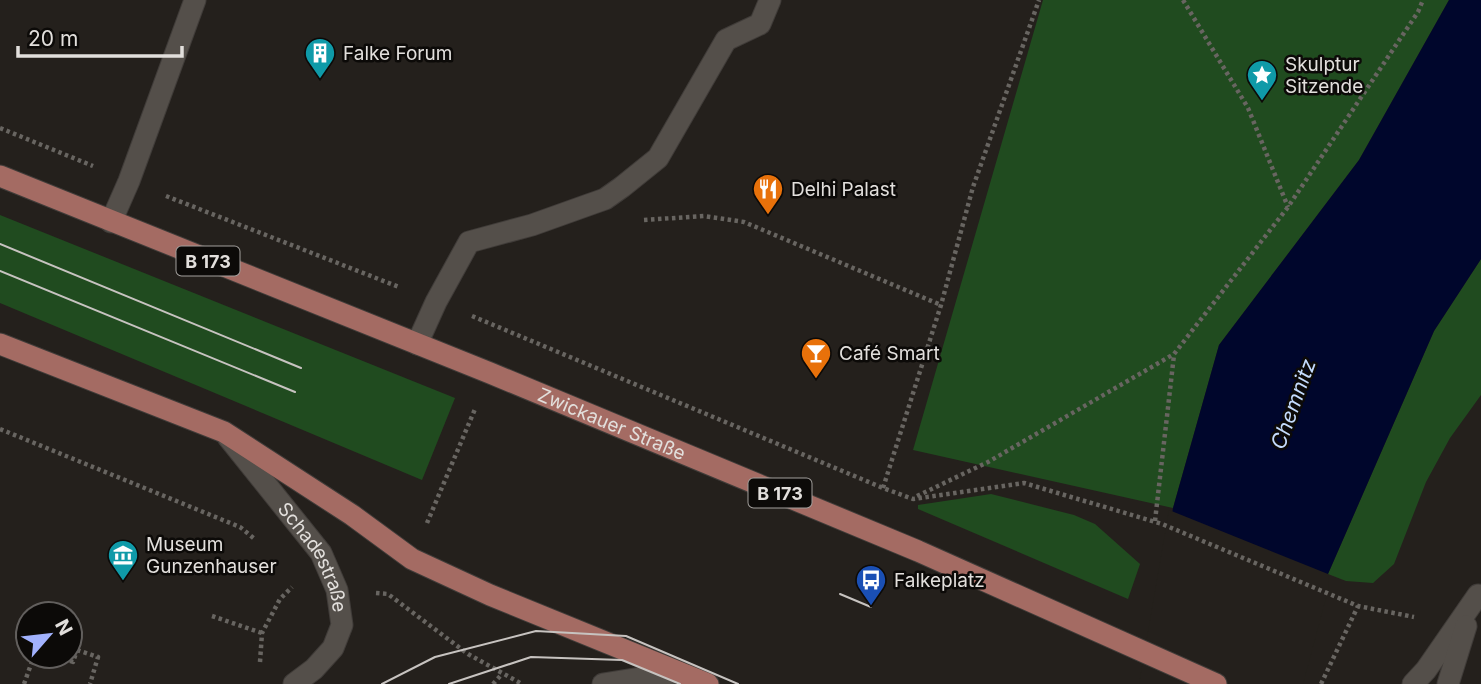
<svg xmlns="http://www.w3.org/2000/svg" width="1481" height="684" font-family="Inter,sans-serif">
  <rect width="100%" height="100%" fill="#24201c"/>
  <g fill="#204b1f">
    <polygon points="1043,0 1449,0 1359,160 1219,345 1173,508 913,450"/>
    <polygon points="0,215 455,398 422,480 0,303"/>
    <polygon points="1481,259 1481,395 1450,438 1426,482 1394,564 1373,583 1346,581 1328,574 1434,331"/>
    <polygon points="991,494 1074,515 1095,524 1140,564 1128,599 918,509 918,505"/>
  </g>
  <polygon fill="#00062c" points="1449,0 1481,0 1481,259 1434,331 1328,574 1299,684 1143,684 1173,508 1219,345 1359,160"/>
  <polygon fill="#24201c" points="1169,510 1328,574 1329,587 1303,684 1139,684"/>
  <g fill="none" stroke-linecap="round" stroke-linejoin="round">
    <g stroke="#403c39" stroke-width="23">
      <g id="service">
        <polyline points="111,222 129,181 195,0"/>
        <polyline points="417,344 436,302 469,242 532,225 588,205 605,199 622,187 658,158 726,40 760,24 770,0"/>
      </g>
    </g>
    <g stroke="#403c39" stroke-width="23">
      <g id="minor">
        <path id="s1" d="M228,437L321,553L337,590L342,625L333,648L314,669L294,684"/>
        <polyline points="603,684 678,672"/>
      </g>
    </g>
    <g stroke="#403c39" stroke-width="23">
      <g id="secondary">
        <polyline points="1413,684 1426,670 1478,595"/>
        <polyline points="1448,684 1466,626"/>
      </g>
    </g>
    <g stroke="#403c39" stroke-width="23">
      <g id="primary">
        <path id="s2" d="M0,176L490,373L918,551L1216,684"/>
        <polyline points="0,344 224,432 352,515 412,559 490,595 708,684"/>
      </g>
    </g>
    <g stroke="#686561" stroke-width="4.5" stroke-dasharray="3.5 3.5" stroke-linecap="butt">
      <polyline points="1183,0 1248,108 1288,207"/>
      <polyline points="0,128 93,166"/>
      <polyline points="166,196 399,287"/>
      <polyline points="644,220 704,216 744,222 941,305"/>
      <polyline points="472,316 883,488 913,499 1024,483 1162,524 1358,606 1414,617"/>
      <polyline points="0,429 240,527 256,540"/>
      <polyline points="883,488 941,305 973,187 1039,0"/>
      <polyline points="917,496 988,462 1174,354 1288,207 1418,12 1423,0"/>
      <polyline points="1155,521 1174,355"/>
      <polyline points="427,523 475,409"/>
      <polyline points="376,593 388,594 468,654 522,684"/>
      <polyline points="212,616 262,633"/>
      <polyline points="77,650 98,657 90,684"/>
      <polyline points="57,656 73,662 77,650 70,648"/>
      <polyline points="260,662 262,633 280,599 292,587"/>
      <polyline points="24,684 34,656"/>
      <polyline points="493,684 502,674"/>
      <polyline points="1321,684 1358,606"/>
    </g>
    <use href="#service" stroke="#544f4a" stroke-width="21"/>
    <use href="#minor" stroke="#544f4a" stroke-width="21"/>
    <use href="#secondary" stroke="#544f4a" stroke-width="21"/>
    <use href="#primary" stroke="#a46b63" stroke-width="21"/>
    <g stroke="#c7c3c0" stroke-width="2">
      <polyline points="0,244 301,368"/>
      <polyline points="0,271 295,392"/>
      <polyline points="840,594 871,607"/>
      <polyline points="382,684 435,657 536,631 626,636 738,684"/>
      <polyline points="449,684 531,657 622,660 680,684"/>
    </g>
  </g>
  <defs>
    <g id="building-pin" transform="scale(1.575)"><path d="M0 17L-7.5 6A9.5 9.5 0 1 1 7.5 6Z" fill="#0f9aa8" stroke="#0c0a08"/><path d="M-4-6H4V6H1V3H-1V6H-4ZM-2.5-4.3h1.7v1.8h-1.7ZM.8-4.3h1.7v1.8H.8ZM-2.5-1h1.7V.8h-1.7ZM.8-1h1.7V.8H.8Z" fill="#fff"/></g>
    <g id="sight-pin" transform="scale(1.575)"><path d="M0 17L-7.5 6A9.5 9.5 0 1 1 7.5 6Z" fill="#0f9aa8" stroke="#0c0a08"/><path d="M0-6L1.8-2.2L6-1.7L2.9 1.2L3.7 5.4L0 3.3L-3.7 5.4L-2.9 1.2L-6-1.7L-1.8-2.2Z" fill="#fff"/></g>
    <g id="restaurant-pin" transform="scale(1.575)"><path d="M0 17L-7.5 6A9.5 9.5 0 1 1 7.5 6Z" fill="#e8710a" stroke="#0c0a08"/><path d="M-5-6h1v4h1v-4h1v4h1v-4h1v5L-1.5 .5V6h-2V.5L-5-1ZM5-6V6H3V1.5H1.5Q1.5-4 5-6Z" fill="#fff"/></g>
    <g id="bar-pin" transform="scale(1.575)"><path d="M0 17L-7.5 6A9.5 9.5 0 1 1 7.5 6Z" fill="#e8710a" stroke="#0c0a08"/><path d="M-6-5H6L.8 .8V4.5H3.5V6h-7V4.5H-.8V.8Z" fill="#fff"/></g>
    <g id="museum-pin" transform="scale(1.575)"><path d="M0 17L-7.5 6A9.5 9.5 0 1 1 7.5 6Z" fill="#0f9aa8" stroke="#0c0a08"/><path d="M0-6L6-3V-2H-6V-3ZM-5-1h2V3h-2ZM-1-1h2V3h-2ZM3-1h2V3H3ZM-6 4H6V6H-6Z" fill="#fff"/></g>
    <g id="bus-pin" transform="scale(1.575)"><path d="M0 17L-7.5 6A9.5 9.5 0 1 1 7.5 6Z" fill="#1a4fb4" stroke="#0c0a08"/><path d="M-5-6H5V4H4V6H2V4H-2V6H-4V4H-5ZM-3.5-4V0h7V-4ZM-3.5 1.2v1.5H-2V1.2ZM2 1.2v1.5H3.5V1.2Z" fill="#fff"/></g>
  </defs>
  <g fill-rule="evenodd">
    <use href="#building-pin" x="320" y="53"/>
    <use href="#sight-pin" x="1262" y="75"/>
    <use href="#restaurant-pin" x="768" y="189"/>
    <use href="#bar-pin" x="816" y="353"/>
    <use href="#museum-pin" x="123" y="555"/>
    <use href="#bus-pin" x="871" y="580"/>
  </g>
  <g text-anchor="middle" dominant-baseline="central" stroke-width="5" stroke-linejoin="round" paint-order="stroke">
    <g fill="#0c0a08" stroke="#a29f9c" stroke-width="2">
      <rect x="176.5" y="246.5" width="63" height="29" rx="5"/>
      <rect x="748.5" y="478.5" width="63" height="29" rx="5"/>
    </g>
    <g font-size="18" font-weight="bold" fill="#e2dfdc">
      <text x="208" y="261">B 173</text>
      <text x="780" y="493">B 173</text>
    </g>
    <g font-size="19" fill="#e2dfdc" stroke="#0c0a08" text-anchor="start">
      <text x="343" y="53">Falke Forum</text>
      <text x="1285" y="64">Skulptur<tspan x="1285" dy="22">Sitzende</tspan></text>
      <text x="791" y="189">Delhi Palast</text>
      <text x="839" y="353">Café Smart</text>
      <text x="146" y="544">Museum<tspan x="146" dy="22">Gunzenhauser</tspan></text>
      <text x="894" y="580">Falkeplatz</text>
    </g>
    <g font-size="19" fill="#e2dfdc" stroke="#0c0a08">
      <text stroke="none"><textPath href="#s2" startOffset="660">Zwickauer Straße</textPath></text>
      <text stroke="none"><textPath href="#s1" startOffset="149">Schadestraße</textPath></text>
    </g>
    <g font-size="21" font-style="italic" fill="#c4dbfd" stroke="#0c0a08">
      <text transform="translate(1293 404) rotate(-70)">Chemnitz</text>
    </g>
  </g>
  <g transform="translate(49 635) rotate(62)"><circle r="33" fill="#0c0a08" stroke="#625f5d" stroke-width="2"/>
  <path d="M0-5L12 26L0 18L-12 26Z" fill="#a2b2fd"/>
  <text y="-10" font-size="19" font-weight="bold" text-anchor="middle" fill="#e2dfdc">N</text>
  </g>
  <path d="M18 46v10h164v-10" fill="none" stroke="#e2dfdc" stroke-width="3.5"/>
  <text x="28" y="46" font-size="21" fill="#e2dfdc" stroke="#0c0a08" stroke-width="5" paint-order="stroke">20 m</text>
</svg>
